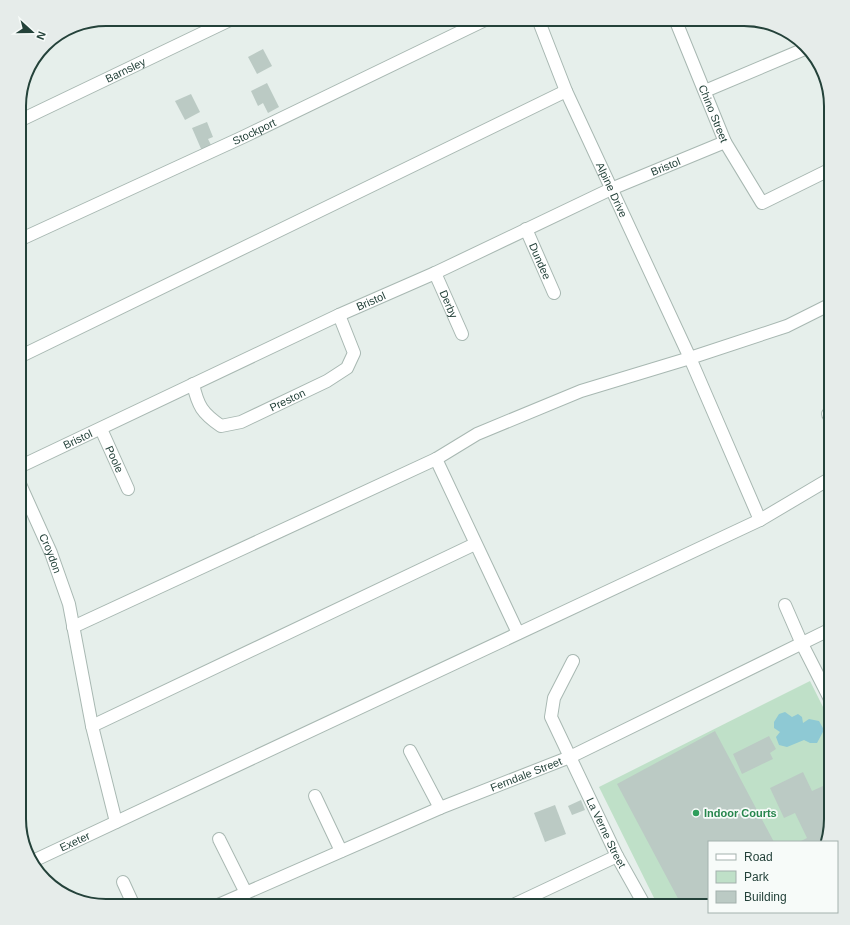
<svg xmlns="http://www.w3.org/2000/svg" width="850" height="925" font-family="Helvetica,sans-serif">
  <rect width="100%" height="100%" fill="#e6efeb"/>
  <polygon fill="#bfe0c8" points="810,681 831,723 831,819 826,842 709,842 709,906 658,906 599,787"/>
  <polygon fill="#8ec9d4" points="785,712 792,717 798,714 802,717 803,723 809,719 819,721 824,730 817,743 810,743 804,740 787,747 779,745 776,737 780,732 774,728 774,722 779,714"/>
  <g fill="#bbcac4">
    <polygon points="263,49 272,66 257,74 248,57"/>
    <polygon points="267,83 279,107 268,113 263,103 258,106 251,91"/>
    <polygon points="191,94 200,112 185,120 175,101"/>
    <polygon points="207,122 213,137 208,139 212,147 202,151 192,128"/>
    <polygon points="715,731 774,842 709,842 709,898 695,906 682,906 617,784"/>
    <polygon points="769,736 776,749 770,753 773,759 742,774 733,754"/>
    <polygon points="803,772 812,791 823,786 831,803 831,819 826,842 799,842 807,838 795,813 784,818 770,788"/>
    <polygon points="581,800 585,810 572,815 568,806"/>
    <polygon points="555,805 566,834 545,842 534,813"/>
  </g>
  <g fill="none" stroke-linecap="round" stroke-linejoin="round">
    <g stroke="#a8b8b2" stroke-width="14">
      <g id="street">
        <path id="s1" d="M538,19L566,91L690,358L760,520"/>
        <path id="s2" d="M675,19L725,142L762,203L831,169"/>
        <polyline points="705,91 807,48"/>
        <path id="s3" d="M19,121L232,19"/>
        <path id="s4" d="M526,229L554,293"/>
        <path id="s5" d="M19,240L243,137L487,19"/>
        <path id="s6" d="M435,273L462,334"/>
        <polyline points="19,357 566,91"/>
        <path id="s7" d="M193,384C198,406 202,413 221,426L241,422L327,381L347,368L354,353L339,315"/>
        <polyline points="828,414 831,420"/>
        <path id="s8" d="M101,429L128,489"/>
        <polyline points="436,459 518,633"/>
        <path id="s9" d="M19,467L339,315L435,273L611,189L725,142"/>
        <path id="s10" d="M19,482L51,553L69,604L92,726L116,822"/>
        <polyline points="785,605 802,644 831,701"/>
        <polyline points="73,627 436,459 477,434 581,391 690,358 787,326 831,304"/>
        <path id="s11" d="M573,661L554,698L551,717L617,856L645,906"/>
        <polyline points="92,726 475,544"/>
        <polyline points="410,751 440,808"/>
        <polyline points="315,796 341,851"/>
        <polyline points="219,839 246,893"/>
        <path id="s12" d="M33,861L760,520L831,478"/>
        <polyline points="123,882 134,906"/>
        <path id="s13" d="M216,906L440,808L570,757L831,629"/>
        <polyline points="511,906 617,856"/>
      </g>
    </g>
    <use href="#street" stroke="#fff" stroke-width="12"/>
  </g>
  <circle fill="#2e9e5b" stroke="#f7fbf9" stroke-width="1.5" cx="696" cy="813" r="4"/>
  <g text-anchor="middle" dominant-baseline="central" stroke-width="3.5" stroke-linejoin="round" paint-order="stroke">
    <g font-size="11" fill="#24423a" stroke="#f7fbf9">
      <text stroke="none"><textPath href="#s3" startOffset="118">Barnsley</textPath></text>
      <text stroke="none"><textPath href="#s2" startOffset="102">Chino Street</textPath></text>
      <text stroke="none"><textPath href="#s5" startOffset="259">Stockport</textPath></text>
      <text stroke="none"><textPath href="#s9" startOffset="713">Bristol</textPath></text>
      <text stroke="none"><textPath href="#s1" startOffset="186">Alpine Drive</textPath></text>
      <text stroke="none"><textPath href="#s4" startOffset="35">Dundee</textPath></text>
      <text stroke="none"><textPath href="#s9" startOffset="389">Bristol</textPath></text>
      <text stroke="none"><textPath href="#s6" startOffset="34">Derby</textPath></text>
      <text stroke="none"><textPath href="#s7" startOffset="124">Preston</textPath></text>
      <text stroke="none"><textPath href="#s9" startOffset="65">Bristol</textPath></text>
      <text stroke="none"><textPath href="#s8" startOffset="33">Poole</textPath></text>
      <text stroke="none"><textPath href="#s10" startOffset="78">Croydon</textPath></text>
      <text stroke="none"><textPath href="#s13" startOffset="337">Ferndale Street</textPath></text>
      <text stroke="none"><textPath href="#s11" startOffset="189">La Verne Street</textPath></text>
      <text stroke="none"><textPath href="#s12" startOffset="46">Exeter</textPath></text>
    </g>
    <g font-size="11" font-weight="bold" fill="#27864d" stroke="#f7fbf9" text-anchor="start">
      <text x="704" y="813">Indoor Courts</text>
    </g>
  </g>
  <path d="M0 0H850V925H0ZM106 26H744A80 80 0 0 1 824 106V819A80 80 0 0 1 744 899H106A80 80 0 0 1 26 819V106A80 80 0 0 1 106 26Z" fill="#e6ecea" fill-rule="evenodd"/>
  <path fill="none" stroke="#24423a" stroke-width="2" d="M106 26H744A80 80 0 0 1 824 106V819A80 80 0 0 1 744 899H106A80 80 0 0 1 26 819V106A80 80 0 0 1 106 26Z"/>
  <rect x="708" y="841" width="130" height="72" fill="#f7fbf9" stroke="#a3b1ad"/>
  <rect x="716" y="854" width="20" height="6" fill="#ffffff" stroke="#a3b1ad"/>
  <text x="744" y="861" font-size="12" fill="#24423a">Road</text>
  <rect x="716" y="871" width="20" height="12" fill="#bfe0c8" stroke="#a3b1ad"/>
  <text x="744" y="881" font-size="12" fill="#24423a">Park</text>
  <rect x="716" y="891" width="20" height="12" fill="#bbcac4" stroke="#a3b1ad"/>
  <text x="744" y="901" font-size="12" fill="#24423a">Building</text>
  <g transform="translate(32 32) rotate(111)" stroke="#f7fbf9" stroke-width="3" paint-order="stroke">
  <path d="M0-3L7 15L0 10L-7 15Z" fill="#24423a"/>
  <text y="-6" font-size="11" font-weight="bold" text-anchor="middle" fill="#24423a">N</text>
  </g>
</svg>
